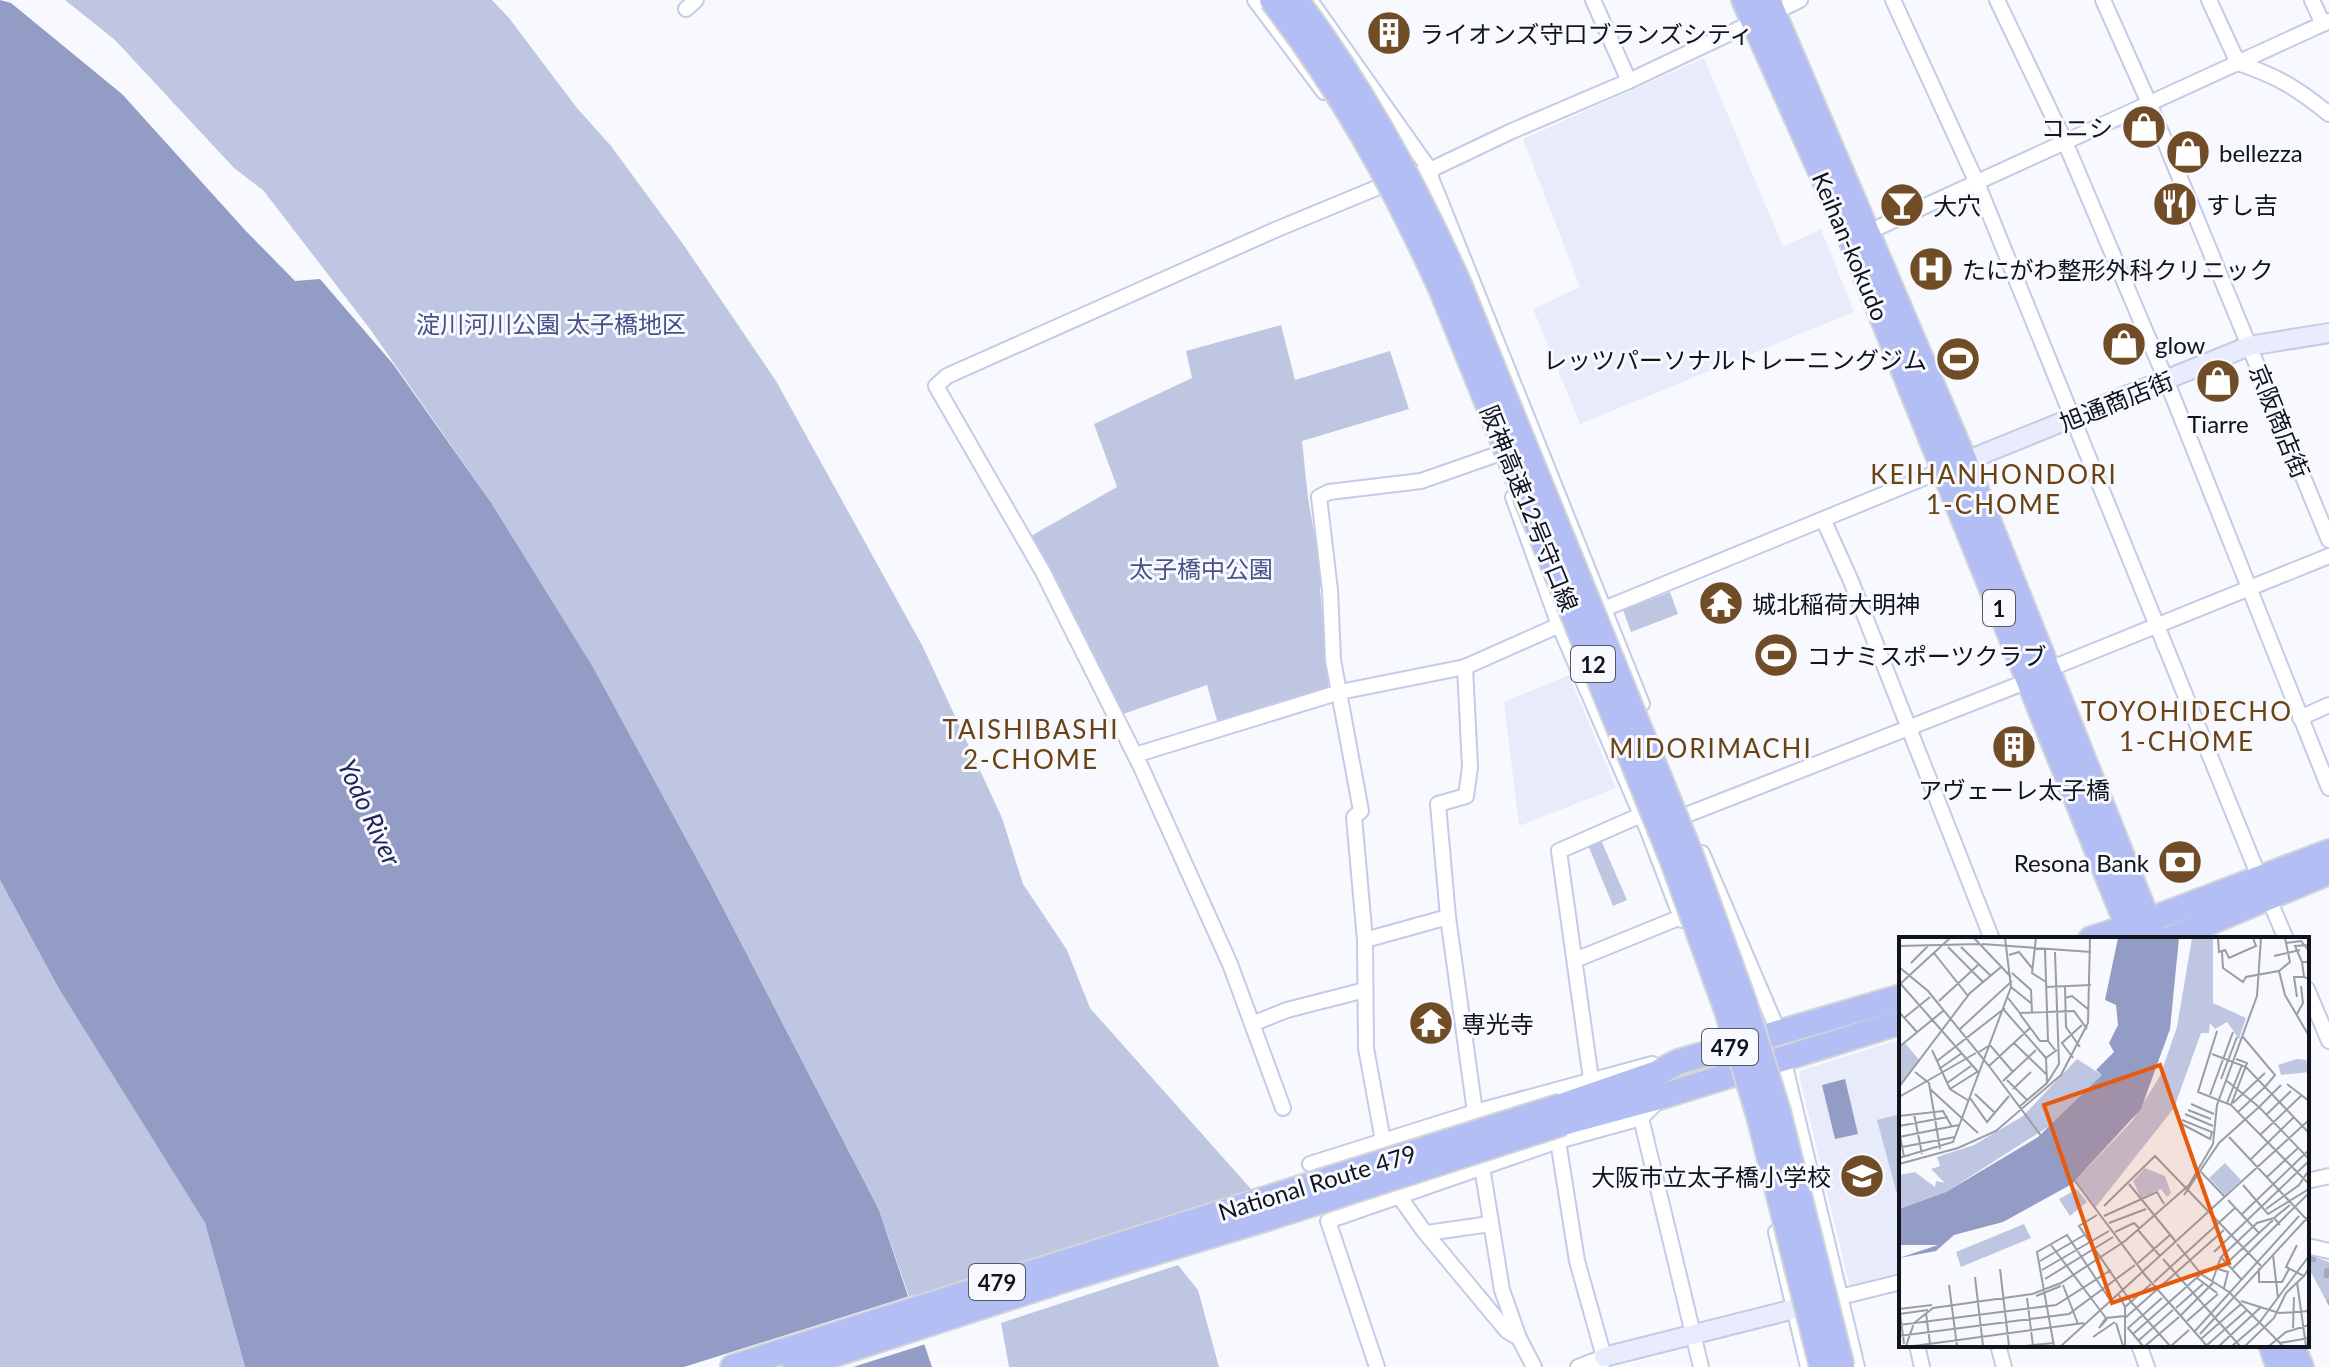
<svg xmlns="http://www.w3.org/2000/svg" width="2329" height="1367" font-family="Lato,'Noto Sans JP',sans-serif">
  <defs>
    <pattern id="cemetery-stones" width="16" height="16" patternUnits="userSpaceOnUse" patternTransform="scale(2)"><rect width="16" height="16" fill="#bfc6e1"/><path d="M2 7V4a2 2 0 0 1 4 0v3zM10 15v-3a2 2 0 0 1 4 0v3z" fill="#a3a9c1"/></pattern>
  </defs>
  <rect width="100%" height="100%" fill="#f7f9ff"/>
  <g fill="#e8ecfa">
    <polygon points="1704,58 1783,247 1821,229 1854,312 1580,424 1533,309 1580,287 1523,139"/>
    <polygon points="1569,675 1616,788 1519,826 1504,702"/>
    <polygon points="1901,1039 1901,1278 1851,1291 1799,1075 1802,1070"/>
  </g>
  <g fill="#bfc6e1">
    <polygon points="65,0 492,0 509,18 577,108 611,146 683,244 776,381 923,647 1002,818 1023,884 1067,950 1090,1008 1267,1207 917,1319 879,1210 710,883 593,667 492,504 370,329 263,190 234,168 115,40"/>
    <polygon points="1281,325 1295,380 1390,351 1409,409 1302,441 1308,498 1323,582 1320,588 1329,691 1218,724 1207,685 1123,714 1031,536 1117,487 1094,424 1192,378 1186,351"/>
    <polygon points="1670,592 1678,614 1631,632 1623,610"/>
    <polygon points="1601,840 1627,900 1613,906 1588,845"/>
    <polygon points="0,880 59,989 205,1223 245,1367 0,1367"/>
    <polygon points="1901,1114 1901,1209 1877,1120"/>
    <polygon points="1178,1265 1198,1290 1219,1367 1009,1367 1001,1323"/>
  </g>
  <polygon fill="url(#cemetery-stones)" points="2310,1255 2329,1262 2329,1306 2307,1265 2307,1257"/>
  <g fill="#939cc5">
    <polygon points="0,0 11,3 122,94 245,230 295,281 320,279 393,364 492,504 593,667 710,883 879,1210 932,1367 245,1367 205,1223 59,989 0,880"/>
    <polygon points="1845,1079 1858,1134 1835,1139 1822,1085"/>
  </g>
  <polygon fill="#f7f9ff" points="913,1295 929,1343 853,1367 684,1367"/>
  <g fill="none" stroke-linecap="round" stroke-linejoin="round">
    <g stroke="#c4cbe7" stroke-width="18">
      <g id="street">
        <polyline points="1255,0 1324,92"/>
        <polyline points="1593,0 1629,81"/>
        <polyline points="1893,0 1977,183 2260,879"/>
        <polyline points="1997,0 2065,142 2167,382 2329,788"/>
        <polyline points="2103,0 2149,103 2329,540"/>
        <path d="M2209,0L2238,63C2277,76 2297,88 2329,114"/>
        <polyline points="2312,0 2323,24"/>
        <polyline points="1312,3 1430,170 1431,178 1642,704"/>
        <polyline points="686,9 696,0"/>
        <polyline points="1864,234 2329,21"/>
        <polyline points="1513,497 1559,625 1648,831 1682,920"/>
        <polyline points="1824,521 1851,581 1992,939"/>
        <polyline points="1599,611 1943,470"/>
        <polyline points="1465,667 1470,767 1466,796 1438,804 1448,917 1475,1112"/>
        <polyline points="2047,670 2329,556"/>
        <polyline points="2300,718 2329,705"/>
        <polyline points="1135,755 1340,692 1465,667 1564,623"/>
        <polyline points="1671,821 2028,681"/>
        <polyline points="1702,853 1779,1033"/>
        <polyline points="2268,897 2286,939"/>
        <polyline points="1365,940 1448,917"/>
        <polyline points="1575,960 1681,917"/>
        <polyline points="2307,989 2329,1041"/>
        <polyline points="1252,1024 1287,1010 1365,990"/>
        <polyline points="1783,1058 1857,1367"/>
        <polyline points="1591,1079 1559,851 1641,815"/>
        <polyline points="1283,1108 1230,964 1141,767 1043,572 936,386 947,376 1275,230 1386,184 1430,170 1512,131 1629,81 1800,0"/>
        <polyline points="1641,1118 1701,1367"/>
        <polyline points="1383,1141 1366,1048 1365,940 1354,817 1361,811 1333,660 1330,590 1319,497 1329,492 1421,481 1498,454"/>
        <polyline points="1558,1141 1577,1261 1604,1357 1601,1367"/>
        <polyline points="1310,1164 1475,1112 1652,1064"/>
        <polyline points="1482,1167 1502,1290 1519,1338"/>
        <polyline points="2307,1181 2329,1176"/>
        <polyline points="1399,1196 1423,1230 1507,1331 1519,1338 1534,1367"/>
        <polyline points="1776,1232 1808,1367"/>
        <polyline points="1427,1233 1490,1224"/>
        <polyline points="2307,1246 2329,1251"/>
        <polyline points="1832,1299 1901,1282"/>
        <polyline points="1917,1345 1922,1367"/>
        <polyline points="1998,1345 2004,1367"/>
        <polyline points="2139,1345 2147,1367"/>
        <polyline points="1377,1367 1328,1221 1558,1141 1641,1118 1658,1101"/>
        <polyline points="1578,1367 1604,1357"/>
      </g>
    </g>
    <g stroke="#c4cbe7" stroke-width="22">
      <g id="secondary">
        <polyline points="1956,465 2249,346 2329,333"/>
        <polyline points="1604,1357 1794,1309"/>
      </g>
    </g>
    <g stroke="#d4d5d6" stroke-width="28">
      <g id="highway">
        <polyline points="1744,0 1849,235 2133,939"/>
        <polyline points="1768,0 1965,462 2155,939"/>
        <polyline points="2091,939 2147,921 2329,852"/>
        <polyline points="2170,939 2329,872"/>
        <polyline points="1561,1106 1657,1073 1678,1062 1901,997"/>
        <polyline points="1563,1123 1663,1096 1901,1022"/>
        <polyline points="2271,1345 2279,1367"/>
        <polyline points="2292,1345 2301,1367"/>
        <polyline points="733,1367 1262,1200"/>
        <polyline points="795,1367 1060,1281 1268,1218"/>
      </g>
    </g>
    <use href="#street" stroke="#fff" stroke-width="14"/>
    <use href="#secondary" stroke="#e8ecfc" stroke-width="18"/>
    <use href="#highway" stroke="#b2bef4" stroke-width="24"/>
    <g stroke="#d4d5d6" stroke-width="28" stroke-linecap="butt">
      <g id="highway-bridge">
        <path d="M1272,0C1342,90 1395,187 1442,291L1672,859L1726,1008L1759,1116L1822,1367"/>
        <path d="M1296,0C1363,89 1414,183 1459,284L1690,853L1744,1002L1778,1111L1842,1367"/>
        <polyline points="1262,1200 1561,1106"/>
        <polyline points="1268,1218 1563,1123"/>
      </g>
    </g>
    <use href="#highway-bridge" stroke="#b2bef4" stroke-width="24"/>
  </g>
  <defs>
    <g id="building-disc" transform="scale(2.3)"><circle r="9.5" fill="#704d26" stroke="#f7f9ff"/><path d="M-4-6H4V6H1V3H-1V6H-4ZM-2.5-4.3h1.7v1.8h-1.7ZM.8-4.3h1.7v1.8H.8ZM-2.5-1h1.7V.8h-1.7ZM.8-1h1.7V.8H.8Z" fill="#fff"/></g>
    <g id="shop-disc" transform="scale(2.3)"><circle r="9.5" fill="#704d26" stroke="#f7f9ff"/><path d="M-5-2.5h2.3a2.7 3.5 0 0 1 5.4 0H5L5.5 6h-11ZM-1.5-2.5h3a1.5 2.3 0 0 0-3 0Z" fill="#fff"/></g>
    <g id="restaurant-disc" transform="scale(2.3)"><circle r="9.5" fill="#704d26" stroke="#f7f9ff"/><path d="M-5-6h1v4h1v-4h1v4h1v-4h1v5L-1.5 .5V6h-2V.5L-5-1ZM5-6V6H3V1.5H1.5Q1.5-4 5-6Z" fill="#fff"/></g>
    <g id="bar-disc" transform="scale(2.3)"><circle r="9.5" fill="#704d26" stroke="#f7f9ff"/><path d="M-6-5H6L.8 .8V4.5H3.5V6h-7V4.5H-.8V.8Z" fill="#fff"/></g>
    <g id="hospital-disc" transform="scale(2.3)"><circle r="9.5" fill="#704d26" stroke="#f7f9ff"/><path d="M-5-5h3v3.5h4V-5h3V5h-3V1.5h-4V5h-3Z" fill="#fff"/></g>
    <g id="stadium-disc" transform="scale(2.3)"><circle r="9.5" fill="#704d26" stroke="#f7f9ff"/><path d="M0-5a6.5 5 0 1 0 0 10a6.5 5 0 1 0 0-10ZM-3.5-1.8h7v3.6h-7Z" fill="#fff"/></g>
    <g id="temple-disc" transform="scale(2.3)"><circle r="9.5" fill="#704d26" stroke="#f7f9ff"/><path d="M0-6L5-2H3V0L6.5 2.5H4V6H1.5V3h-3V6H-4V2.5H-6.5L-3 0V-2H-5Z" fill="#fff"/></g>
    <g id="bank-disc" transform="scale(2.3)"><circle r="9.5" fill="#704d26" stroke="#f7f9ff"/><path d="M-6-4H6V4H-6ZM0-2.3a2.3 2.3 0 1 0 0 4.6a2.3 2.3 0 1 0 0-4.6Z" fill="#fff"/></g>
    <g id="school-disc" transform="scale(2.3)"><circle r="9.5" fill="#704d26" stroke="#f7f9ff"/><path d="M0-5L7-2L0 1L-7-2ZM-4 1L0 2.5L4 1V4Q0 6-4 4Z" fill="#fff"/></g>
  </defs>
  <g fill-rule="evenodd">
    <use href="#building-disc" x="1389" y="33"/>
    <use href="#shop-disc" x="2144" y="127"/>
    <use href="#shop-disc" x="2188" y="152"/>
    <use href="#restaurant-disc" x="2175" y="204"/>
    <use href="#bar-disc" x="1902" y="205"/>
    <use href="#hospital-disc" x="1931" y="269"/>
    <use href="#shop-disc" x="2124" y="344"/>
    <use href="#stadium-disc" x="1958" y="359"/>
    <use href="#shop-disc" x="2218" y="381"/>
    <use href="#temple-disc" x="1721" y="603"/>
    <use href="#stadium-disc" x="1776" y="655"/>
    <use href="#building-disc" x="2014" y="747"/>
    <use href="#bank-disc" x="2180" y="862"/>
    <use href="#temple-disc" x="1431" y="1023"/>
    <use href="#school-disc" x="1862" y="1176"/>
  </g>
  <g text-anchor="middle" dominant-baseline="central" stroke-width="6" stroke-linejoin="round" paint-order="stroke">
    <g fill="#f7f9ff" stroke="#565861" stroke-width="2">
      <rect x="1983" y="590" width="32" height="36" rx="6"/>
      <rect x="1571" y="646" width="44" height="36" rx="6"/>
      <rect x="1702" y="1029" width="56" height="36" rx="6"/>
      <rect x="969" y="1264" width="56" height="36" rx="6"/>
    </g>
    <g font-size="22" font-weight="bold" fill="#11131d">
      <text x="1999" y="608">1</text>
      <text x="1593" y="664">12</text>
      <text x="1730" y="1047">479</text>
      <text x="997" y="1282">479</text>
    </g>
    <g font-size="24" fill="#11131d" stroke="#f7f9ff" text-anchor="start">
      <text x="1420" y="33">ライオンズ守口ブランズシティ</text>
      <text x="2113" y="127" text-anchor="end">コニシ</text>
      <text x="2219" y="152">bellezza</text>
      <text x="2206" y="204">すし吉</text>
      <text x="1933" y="205">大穴</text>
      <text x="1962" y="269">たにがわ整形外科クリニック</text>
      <text x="2155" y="344">glow</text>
      <text x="1927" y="359" text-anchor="end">レッツパーソナルトレーニングジム</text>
      <text x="2218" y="423" text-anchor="middle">Tiarre</text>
      <text x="1752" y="603">城北稲荷大明神</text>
      <text x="1807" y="655">コナミスポーツクラブ</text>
      <text x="2014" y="789" text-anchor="middle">アヴェーレ太子橋</text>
      <text x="2149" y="862" text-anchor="end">Resona Bank</text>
      <text x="1462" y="1023">専光寺</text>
      <text x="1831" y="1176" text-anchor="end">大阪市立太子橋小学校</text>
    </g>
    <g font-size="24" fill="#11131d" stroke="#f7f9ff">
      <text transform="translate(1851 246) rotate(67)">Keihan-kokudo</text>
      <text transform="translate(2116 401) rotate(-22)">旭通商店街</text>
      <text transform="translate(2280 421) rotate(68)">京阪商店街</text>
      <text transform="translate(1530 508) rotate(68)">阪神高速12号守口線</text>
      <text transform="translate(1317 1182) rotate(-17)">National Route 479</text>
    </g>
    <g font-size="24" fill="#485289" stroke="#f7f9ff">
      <text x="551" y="323">淀川河川公園 太子橋地区</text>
      <text x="1201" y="568">太子橋中公園</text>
    </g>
    <g font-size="26" letter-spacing="2" fill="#694314" stroke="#f7f9ff">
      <text x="1994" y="474">KEIHANHONDORI<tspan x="1994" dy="30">1-CHOME</tspan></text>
      <text x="2187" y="711">TOYOHIDECHO<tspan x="2187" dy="30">1-CHOME</tspan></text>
      <text x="1031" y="729">TAISHIBASHI<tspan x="1031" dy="30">2-CHOME</tspan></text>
      <text x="1711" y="748">MIDORIMACHI</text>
    </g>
    <g font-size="26" font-style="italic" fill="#1f2557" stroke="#f7f9ff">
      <text transform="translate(370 812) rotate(65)">Yodo River</text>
    </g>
  </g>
  <g transform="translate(1899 937)">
    <rect width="410" height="410" fill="#f7f9ff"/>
    <path d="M293,1H314V66L347,81L340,102L328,85L316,92L311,86L310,96H302L275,171L196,271L176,244L233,184L261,139L278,90ZM6,106L21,124L0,149V111ZM178,122L203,138L163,181L47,255L0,272V238L16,235L36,250L37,244L46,246L32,232L41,229L38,220L75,208L124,179ZM398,122L407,123L410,135L382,138L379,128ZM326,226L342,243L326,258L310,241ZM246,231L266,239L272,256L268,260L262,252L242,261L234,244ZM178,252L188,265L171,279L160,262ZM125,287L132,301L62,330L57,315Z" fill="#bfc6e1"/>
    <path d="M219,1H280L271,92L242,172L173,247L104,285L55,298L37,314L0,321L39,308H0V272L47,255L139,200L203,138L197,133L215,115L210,106L219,88L217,68L206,63Z" fill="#939cc5"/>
    <path fill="none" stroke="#9b9da5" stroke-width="2" d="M75,1L112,40M137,1L133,36L147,45M319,1L320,15L326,13L330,21L357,9L354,1M387,6L402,4L410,14M83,7L192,15M0,9L81,7M49,10L84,45M62,10L92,39M146,13L149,104L156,113M323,15L324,31L344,45L347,40L380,34L386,58L410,99M35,16L69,59M110,18L120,15L133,31M375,19L401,13M403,25L396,9L410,8M410,25H403L405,40L410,42M12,26L29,9M0,30L29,54L90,129L246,338L308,409M380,34L391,25L386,1M113,36L132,53L133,76M0,45L80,136M0,48L51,1M112,50L133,67M147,50L192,48M166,50L167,90L181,110M398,60L395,40H405M109,61L121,76L175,74L188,92M166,61L173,59L190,73M40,64L79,28M105,73L147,121M0,75L18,95M121,77L141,104H149M398,77L404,66L402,49M5,81L31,60M61,92L113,44M318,94L299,155L332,168L410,247M344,100L376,138L366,150L410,196M115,106L147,137M0,110L44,74M33,113L51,152L70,164M80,115L91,108L114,135M313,117L347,130L366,150L339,175M174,121L163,106L183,88M38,124L106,71M90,129L131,91M40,132L63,116M16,135L30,146L41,212M322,142L338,100M108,143L128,163M104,144L137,113M48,146L72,129M148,146L147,121L158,113M388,147L410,164M382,148L360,170L410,222M0,150L71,56L102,30M31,152L79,196M51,152L78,135M114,152L132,135M76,157L96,176M311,158L334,95M0,160L77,116M71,161L88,185L110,159M328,166L343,128M334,166L366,136M292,167L315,177M332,168L348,126L337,122M120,170L148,146L160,127L156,15M289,173L312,182M15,177L23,217M286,177L314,189M368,177L392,154M0,179L44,174L53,190M281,186L311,202L313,195L283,183M0,189L49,180M0,193L5,220M361,198L403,158M0,200L60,188M330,200L410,285M3,210L56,200M0,221L54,205L112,50L106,1M351,223L395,180M0,227L59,211L97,194L162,138L189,86L191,1M302,235L326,260M368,240L399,211M230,247L277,305M344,248L369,277L410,252M285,258L320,206L360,170L328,144M329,263L360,296L374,283M205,269L256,219L362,329M367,272L400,248L410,233M198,278L180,289L232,365L271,409M342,278L410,213M205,279L258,255L265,267M210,286L247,272M381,288L375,281L391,268M239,293L261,319M216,295L235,286L240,291M278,307L302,337L330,355L384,409M152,308L207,381M398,308L387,330L405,339L410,331M315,315L410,224M374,318L379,361M322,320L342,342M264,322L341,409M141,324L187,297M239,326L271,298M328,326L360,296M360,331V345H383L390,332M101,332L110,409M319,332L329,335L325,351M333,332L410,256M143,333L210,294M76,340L84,409M298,341L318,356M146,342L214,300M255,345L336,271M313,345L322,320L358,286L375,281M398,345L407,409M410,347V372M50,348L58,409M164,348L179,387M220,358L226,370V409M137,359L162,349M128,361L134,409M342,364L380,376L410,374M226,370L252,347M277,371L304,347M0,372L33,368M1,376L5,407M27,376L31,407M0,377L29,373M282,378L314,346M226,381L325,293M208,382L200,391L207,381L226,379M288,384L319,357M217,386L224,409M0,388L157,368L212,333M394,391L395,360M296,394L400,279M234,397L302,337M301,397L410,279M0,399L170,377L236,328M194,400L216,385M302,402L342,367M239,404L274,373M381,406L410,401M308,408L348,373M7,409L15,386L34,371L133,357L162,346L226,304L290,248L314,207L318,168L358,59L362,1M15,409L185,386M127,409L154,406M155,409L138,315L168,298L211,363M162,409L410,183M244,409L229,391L263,361M246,409L280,380M272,409L290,393M320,409L362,370M333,409L360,386L410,319M346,409L375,381L387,356L405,339M370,409L387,395L410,388"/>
    <path fill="#e8590c" fill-opacity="0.15" stroke="#e8590c" stroke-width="4" d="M261,128L330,326L213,366L145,168Z"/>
    <rect width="410" height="410" fill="none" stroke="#11131d" stroke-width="4"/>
  </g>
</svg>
